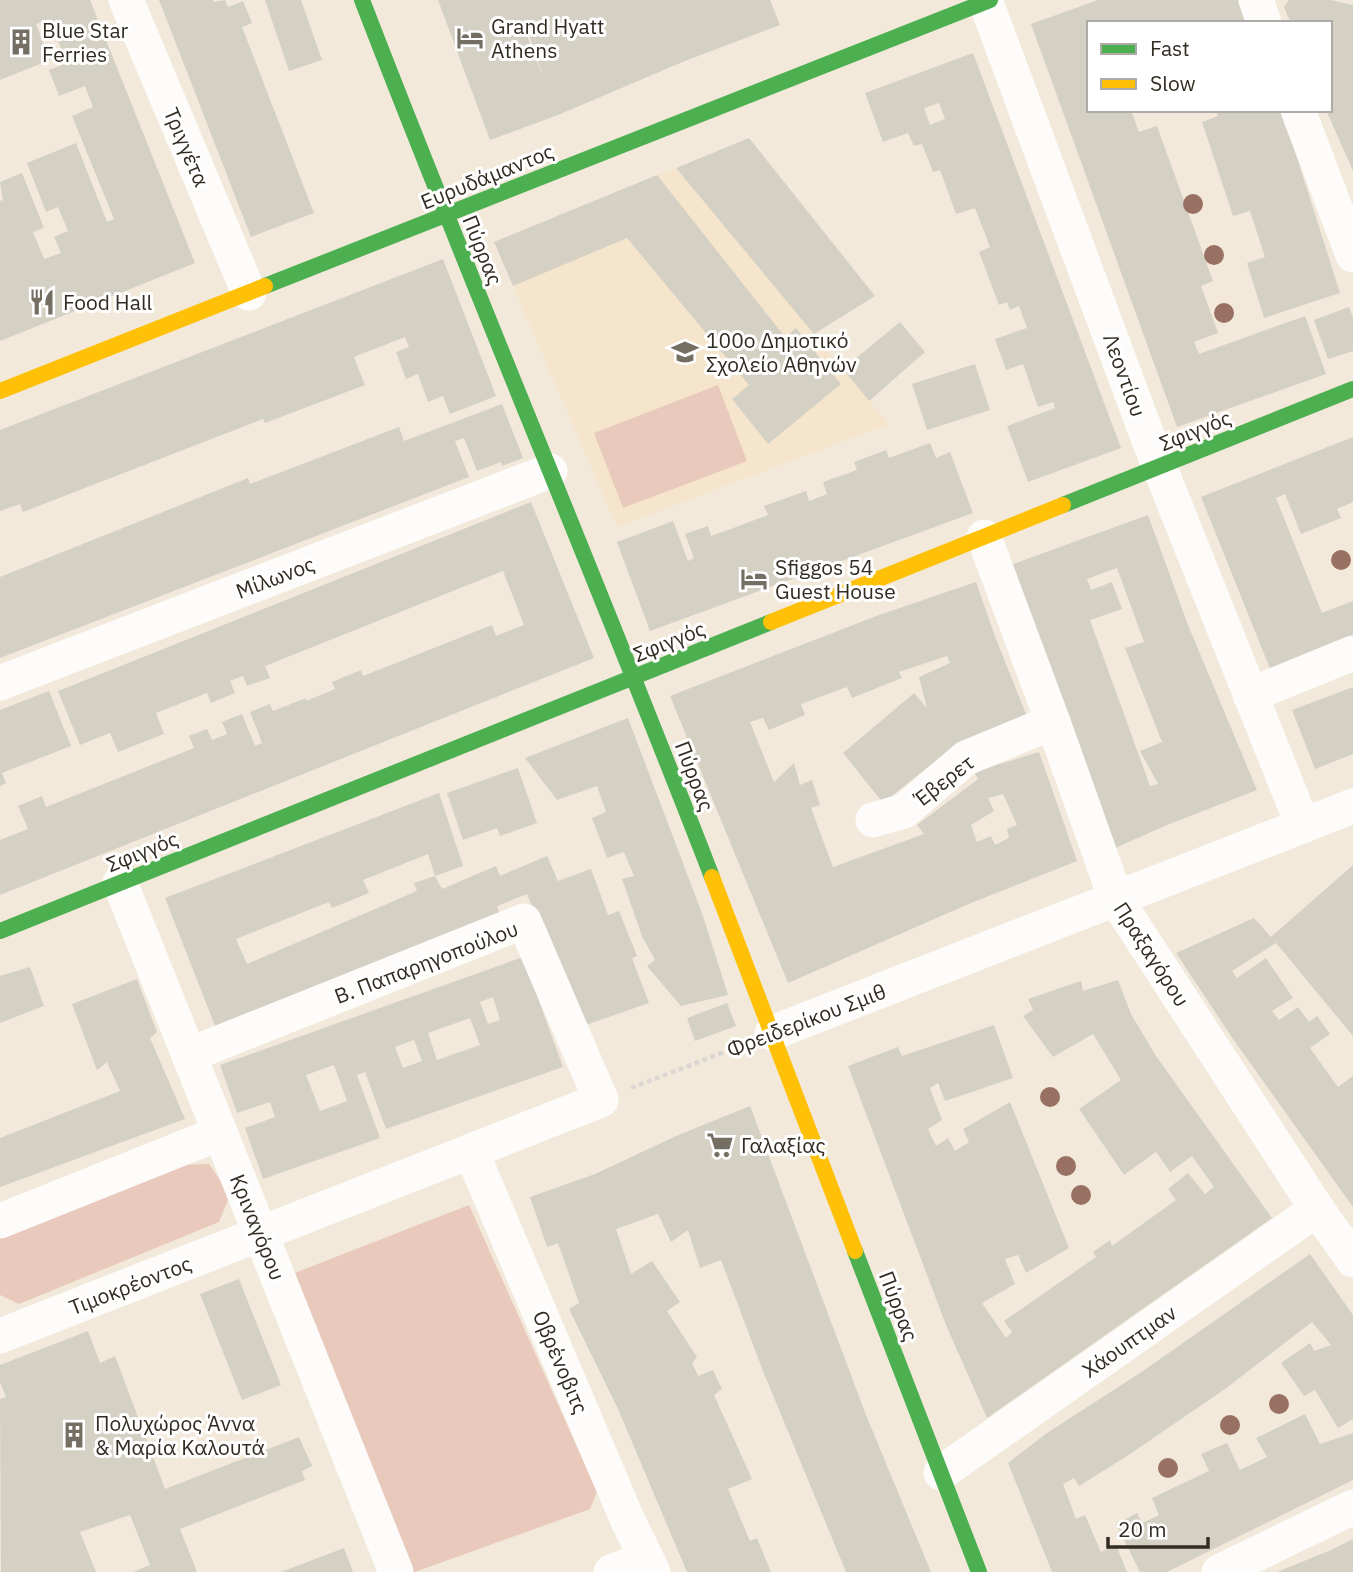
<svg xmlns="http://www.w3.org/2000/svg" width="1353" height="1572" font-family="'IBM Plex Sans',sans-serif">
  <rect width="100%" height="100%" fill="#f2e9db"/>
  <polygon fill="#f5e5cd" points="676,168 889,424 617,527 494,242"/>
  <g fill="#e8c9bb">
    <polygon points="718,385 747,461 623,508 594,433"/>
    <polygon points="209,1164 230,1195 219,1222 19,1304 0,1295 0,1235 178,1165"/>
    <polygon points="469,1205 597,1492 590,1509 415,1572 406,1572 292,1274"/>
  </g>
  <g fill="#d5d0c4" fill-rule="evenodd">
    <polygon points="0,0 90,0 195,263 0,341 0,201 3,200 0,182 22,173 44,228 33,232 44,259 61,253 54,237 68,231 58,207 46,212 27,163 76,143 107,222 114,219 72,116 93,107 85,86 59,96 49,70 67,63 49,19 36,24 50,60 0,80"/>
    <polygon points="159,0 213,0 214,2 225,0 228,7 243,1 252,23 242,27 314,213 251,237"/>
    <polygon points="265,0 301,0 322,60 289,71"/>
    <path d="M438,0H770L780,25L685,61L558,115L490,140ZM551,17L526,26L544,80L523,25Z"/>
    <polygon points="1098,0 1243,0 1251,23 1089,23 1089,110 1131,110 1139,132 1157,126 1213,281 1201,286 1218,333 1194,342 1199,354 1305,316 1326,374 1177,427 1031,24"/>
    <polygon points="1289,0 1331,0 1353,5 1353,171 1326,110 1330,110 1330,23 1291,23 1284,7"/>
    <path d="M973,53L1121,448L1028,482L1007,426L1055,408L1053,402L1038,407L1023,364L1006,370L995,339L1027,328L1019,306L1010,310L1007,302L999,305L979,252L990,247L975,208L956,214L940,170L933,172L922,144L914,146L908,133L883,142L865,93ZM939,103L945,119L930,125L924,108Z"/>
    <polygon points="1216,110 1282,110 1340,293 1264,318 1247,263 1265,257 1250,211 1233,216 1202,122 1218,116"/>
    <polygon points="749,138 875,296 814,334 676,168"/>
    <polygon points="657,175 785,337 796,328 841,384 768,444 732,399 749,385 627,238 513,286 494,242"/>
    <polygon points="443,259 496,396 450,414 443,396 428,402 418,374 406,379 396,352 409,347 405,337 354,357 365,385 265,423 263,419 23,512 20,504 0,511 0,430"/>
    <polygon points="1349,307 1353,318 1353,351 1328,359 1314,320"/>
    <polygon points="900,322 925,352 869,401 843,369"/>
    <polygon points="975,364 990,410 927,430 912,384"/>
    <polygon points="502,404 523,458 502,466 501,462 477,471 464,438 455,441 469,477 0,658 0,577 248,478 250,484 399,427 404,441"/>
    <polygon points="1353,437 1353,502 1337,509 1341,518 1301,534 1285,494 1276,498 1322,613 1353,601 1353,639 1271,671 1201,497"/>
    <polygon points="930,443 936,458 950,452 973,513 650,631 617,542 673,521 688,561 694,558 685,534 708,526 711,536 728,530 768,515 764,506 806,491 809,501 827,494 823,482 857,470 854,462 886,450 889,458"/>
    <polygon points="531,502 594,658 0,895 0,840 28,829 18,806 42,796 46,807 194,748 189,736 207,729 212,740 227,734 222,722 242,714 255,746 262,743 250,712 270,704 273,711 306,698 306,701 335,689 332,682 361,670 363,676 492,625 496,636 524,625 503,571 265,666 270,678 247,686 243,676 230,681 235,693 211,703 207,693 156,713 164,734 118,752 110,733 80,745 58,691"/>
    <path d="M1148,515L1188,625L1257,790L1167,825L1113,849L1008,566ZM1117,568L1144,642L1125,648L1162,742L1140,751L1158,784L1150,786L1090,620L1122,609L1112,582L1091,590L1087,579Z"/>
    <path d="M976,582L996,639L1028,719L948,751L883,803L843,753L914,693L927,708L919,677L950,663L947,656L899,672L902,678L852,698L847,687L801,704L805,715L769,730L763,718L750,722L774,782L794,763L800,785L812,780L820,805L811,808L833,867L924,834L917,825L978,779L974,772L1039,752L1077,861L971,903L788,983L670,696L879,615ZM1003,794L1017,825L1007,829L1009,838L995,845L991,836L977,842L971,825L994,811L988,798Z"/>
    <polygon points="1353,687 1353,754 1315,769 1292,710"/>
    <polygon points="49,691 71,746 2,773 6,783 0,786 0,710"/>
    <polygon points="628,718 703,916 728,995 681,1006 647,966 655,960 642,936 622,879 634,876 624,852 607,858 592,818 606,812 597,786 557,800 525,758"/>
    <polygon points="518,768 537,823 500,836 497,828 463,840 447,793"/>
    <polygon points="439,793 463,866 435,876 428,854 363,880 369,893 332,908 329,902 236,939 247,964 417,891 414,883 435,876 442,889 496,866 500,876 547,856 558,881 591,869 608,915 619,911 637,956 632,958 649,1003 580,1027 527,894 497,906 499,913 215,1026 165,898"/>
    <polygon points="1353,865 1353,1036 1276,943 1232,971 1237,978 1266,958 1293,998 1272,1011 1279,1020 1298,1007 1309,1022 1317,1016 1330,1034 1310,1048 1338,1087 1353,1076 1353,1207 1233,1039 1176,953 1254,918 1271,937"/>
    <path d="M523,957L563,1067L386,1129L365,1072L357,1075L380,1138L263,1179L245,1128L275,1117L270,1102L237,1113L220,1065ZM493,997L500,1020L488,1024L480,1002ZM470,1018L480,1045L437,1060L428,1033ZM414,1040L422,1061L403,1068L395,1047ZM334,1065L347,1101L320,1111L306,1075Z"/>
    <polygon points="30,967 44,1006 0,1023 0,976"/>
    <polygon points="137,979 157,1032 150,1038 185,1119 0,1187 0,1138 120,1091 107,1062 97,1070 72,1004"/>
    <polygon points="1118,980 1131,1014 1156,1056 1272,1218 987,1418 946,1325 848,1066 898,1047 902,1056 994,1025 1013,1078 945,1101 938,1083 930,1088 942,1120 928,1129 936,1146 948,1138 955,1151 969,1142 963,1129 1010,1102 1069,1248 1026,1273 1018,1255 1005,1259 1015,1284 982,1303 1006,1338 1012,1332 1004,1321 1096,1257 1093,1252 1110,1240 1112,1246 1176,1200 1168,1189 1188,1173 1205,1194 1214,1187 1192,1156 1170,1172 1156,1152 1124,1175 1079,1109 1121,1080 1093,1034 1053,1057 1023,1016 1033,1010 1028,999 1081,981 1083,991"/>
    <polygon points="727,1003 736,1026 695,1041 687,1018"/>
    <polygon points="750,1106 866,1415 931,1572 846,1572 763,1371 721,1260 700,1268 688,1230 671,1242 658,1214 616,1229 631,1274 652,1261 680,1302 667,1311 697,1357 692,1363 698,1376 713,1370 722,1389 714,1395 752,1479 728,1489 750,1541 757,1538 771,1572 687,1572 618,1409 569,1309 579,1303 558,1243 547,1247 530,1197 595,1174 676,1136"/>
    <polygon points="1310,1254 1353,1315 1353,1419 1338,1428 1315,1390 1304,1396 1281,1363 1310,1343 1314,1351 1331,1345 1312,1322 1225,1389 1127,1456 1079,1486 1074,1478 1063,1484 1076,1519 1085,1515 1101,1552 1116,1545 1127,1572 1052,1572 1008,1463 1047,1433 1143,1371"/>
    <polygon points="239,1279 281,1385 242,1400 200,1294"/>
    <polygon points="88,1331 100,1363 115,1356 165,1489 299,1437 312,1466 302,1471 305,1480 180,1529 197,1572 133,1572 150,1565 130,1515 80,1532 96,1572 1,1572 0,1399 6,1397 0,1382 0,1365"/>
    <polygon points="1305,1414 1320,1444 1353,1433 1353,1480 1167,1572 1140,1572 1116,1524 1137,1513 1142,1523 1159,1515 1152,1498 1209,1471 1201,1454 1227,1443 1240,1470 1267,1457 1256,1438"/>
    <polygon points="1353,1539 1353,1572 1277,1572 1331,1550"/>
    <polygon points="344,1548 353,1572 281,1572"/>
  </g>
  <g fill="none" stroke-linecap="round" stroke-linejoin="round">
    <polyline stroke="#dbd8d4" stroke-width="4.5" stroke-dasharray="5 3.5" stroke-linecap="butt" points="631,1088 740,1046"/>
    <g stroke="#fdfcfa" stroke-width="35">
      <polyline points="126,0 249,293"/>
      <polyline points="985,0 1150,443 1303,826"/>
      <polyline points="1256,0 1264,23"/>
      <polyline points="1298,110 1353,255"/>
      <polyline points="984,537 1053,722 1116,899 1317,1209 1353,1260"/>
      <polyline points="0,683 550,471"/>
      <polyline points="1250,695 1353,653"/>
      <polyline points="873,820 904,811 966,758 1053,722"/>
      <polyline points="120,883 396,1572"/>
      <polyline points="772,1033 1353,806"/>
      <polyline points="471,1151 628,1521 653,1572"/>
      <polyline points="0,1221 220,1133"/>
      <polyline points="0,1336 601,1100 524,921 189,1055"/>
      <polyline points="941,1473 1317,1209"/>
      <polyline points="611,1572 646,1559"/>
      <polyline points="1219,1572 1353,1507"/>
    </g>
    <g stroke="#4caf50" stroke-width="16">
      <path d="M362,0C475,294 599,584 712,877"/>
      <polyline points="265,286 990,0"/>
      <polyline points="1063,505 1353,389"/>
      <polyline points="0,931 771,622"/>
      <polyline points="855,1251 979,1572"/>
    </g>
    <g stroke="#ffc107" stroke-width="16">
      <polyline points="0,391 265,286"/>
      <polyline points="771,622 1063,505"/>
      <polyline points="712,877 855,1251"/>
    </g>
  </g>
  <g fill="#987163">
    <circle cx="1193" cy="204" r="10"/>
    <circle cx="1214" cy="255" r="10"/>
    <circle cx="1224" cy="313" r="10"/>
    <circle cx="1341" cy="560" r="10"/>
    <circle cx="1050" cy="1097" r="10"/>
    <circle cx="1066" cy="1166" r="10"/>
    <circle cx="1081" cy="1195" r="10"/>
    <circle cx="1279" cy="1404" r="10"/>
    <circle cx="1230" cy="1425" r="10"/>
    <circle cx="1168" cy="1468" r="10"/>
  </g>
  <defs>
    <g id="hotel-bare" transform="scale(2.1)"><path d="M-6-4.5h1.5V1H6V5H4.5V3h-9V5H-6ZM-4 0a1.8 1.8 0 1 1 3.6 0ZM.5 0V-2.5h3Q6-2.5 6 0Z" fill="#756e63" stroke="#fff" stroke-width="2.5" paint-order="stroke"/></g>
    <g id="building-bare" transform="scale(2.1)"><path d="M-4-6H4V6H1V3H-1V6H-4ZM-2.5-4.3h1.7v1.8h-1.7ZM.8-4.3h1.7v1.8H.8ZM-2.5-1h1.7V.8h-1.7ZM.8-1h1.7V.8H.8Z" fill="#756e63" stroke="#fff" stroke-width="2.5" paint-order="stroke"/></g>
    <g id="restaurant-bare" transform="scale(2.1)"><path d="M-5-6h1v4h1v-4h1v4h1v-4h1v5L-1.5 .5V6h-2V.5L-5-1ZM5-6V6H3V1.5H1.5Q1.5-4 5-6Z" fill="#756e63" stroke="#fff" stroke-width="2.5" paint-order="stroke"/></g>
    <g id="school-bare" transform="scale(2.1)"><path d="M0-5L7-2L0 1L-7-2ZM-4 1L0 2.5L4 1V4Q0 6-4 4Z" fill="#756e63" stroke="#fff" stroke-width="2.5" paint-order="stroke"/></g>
    <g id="supermarket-bare" transform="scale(2.1)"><path d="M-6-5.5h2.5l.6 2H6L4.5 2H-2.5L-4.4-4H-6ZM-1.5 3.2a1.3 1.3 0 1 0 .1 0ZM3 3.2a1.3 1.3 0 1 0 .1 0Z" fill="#756e63" stroke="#fff" stroke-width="2.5" paint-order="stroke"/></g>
  </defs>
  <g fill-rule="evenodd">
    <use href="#hotel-bare" x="470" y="38"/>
    <use href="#building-bare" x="21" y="42"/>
    <use href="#restaurant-bare" x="42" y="302"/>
    <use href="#school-bare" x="685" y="352"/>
    <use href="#hotel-bare" x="754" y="579"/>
    <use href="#supermarket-bare" x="720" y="1145"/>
    <use href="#building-bare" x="74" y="1435"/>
  </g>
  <g text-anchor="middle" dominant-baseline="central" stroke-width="6" stroke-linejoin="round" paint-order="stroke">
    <g font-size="21" fill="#322c22" stroke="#fff" text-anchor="start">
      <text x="491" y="26">Grand Hyatt<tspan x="491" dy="24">Athens</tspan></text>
      <text x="42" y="30">Blue Star<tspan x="42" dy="24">Ferries</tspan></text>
      <text x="63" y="302">Food Hall</text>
      <text x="706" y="340">100ο Δημοτικό<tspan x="706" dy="24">Σχολείο Αθηνών</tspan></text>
      <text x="775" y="567">Sfiggos 54<tspan x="775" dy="24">Guest House</tspan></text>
      <text x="741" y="1145">Γαλαξίας</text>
      <text x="95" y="1423">Πολυχώρος Άννα<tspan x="95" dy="24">&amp; Μαρία Καλουτά</tspan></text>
    </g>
    <g font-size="21" fill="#322c22" stroke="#fff">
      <text transform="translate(187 147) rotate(67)">Τριγγέτα</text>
      <text transform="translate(487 176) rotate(-22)">Ευρυδάμαντος</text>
      <text transform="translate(483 250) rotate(68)">Πύρρας</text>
      <text transform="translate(1125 375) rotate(70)">Λεοντίου</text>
      <text transform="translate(1195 430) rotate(-22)">Σφιγγός</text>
      <text transform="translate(275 577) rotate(-21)">Μίλωνος</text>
      <text transform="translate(669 641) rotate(-22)">Σφιγγός</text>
      <text transform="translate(695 776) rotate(69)">Πύρρας</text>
      <text transform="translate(944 780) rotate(-38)">Έβερετ</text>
      <text transform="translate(142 851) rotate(-22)">Σφιγγός</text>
      <text transform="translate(1152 954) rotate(57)">Πραξαγόρου</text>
      <text transform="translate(426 962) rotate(-21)">Β. Παπαρηγοπούλου</text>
      <text transform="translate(806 1020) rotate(-21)">Φρειδερίκου Σμιθ</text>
      <text transform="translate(258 1227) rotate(68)">Κριναγόρου</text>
      <text transform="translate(130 1285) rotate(-21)">Τιμοκρέοντος</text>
      <text transform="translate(899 1306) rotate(69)">Πύρρας</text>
      <text transform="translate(1129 1341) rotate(-35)">Χάουπτμαν</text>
      <text transform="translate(561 1362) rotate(67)">Οβρένοβιτς</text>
    </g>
  </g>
  <rect x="1087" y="21" width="245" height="91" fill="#ffffff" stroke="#adaba7" stroke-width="2"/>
  <rect x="1101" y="44" width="35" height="10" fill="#4caf50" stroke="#adaba7" stroke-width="2"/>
  <text x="1150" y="56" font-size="21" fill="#322c22">Fast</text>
  <rect x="1101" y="79" width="35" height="10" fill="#ffc107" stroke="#adaba7" stroke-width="2"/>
  <text x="1150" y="91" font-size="21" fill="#322c22">Slow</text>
  <path d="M1108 1537v10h100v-10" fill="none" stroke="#322c22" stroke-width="3.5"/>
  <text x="1118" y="1537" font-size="21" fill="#322c22" stroke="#ffffff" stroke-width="5" paint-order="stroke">20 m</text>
</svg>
